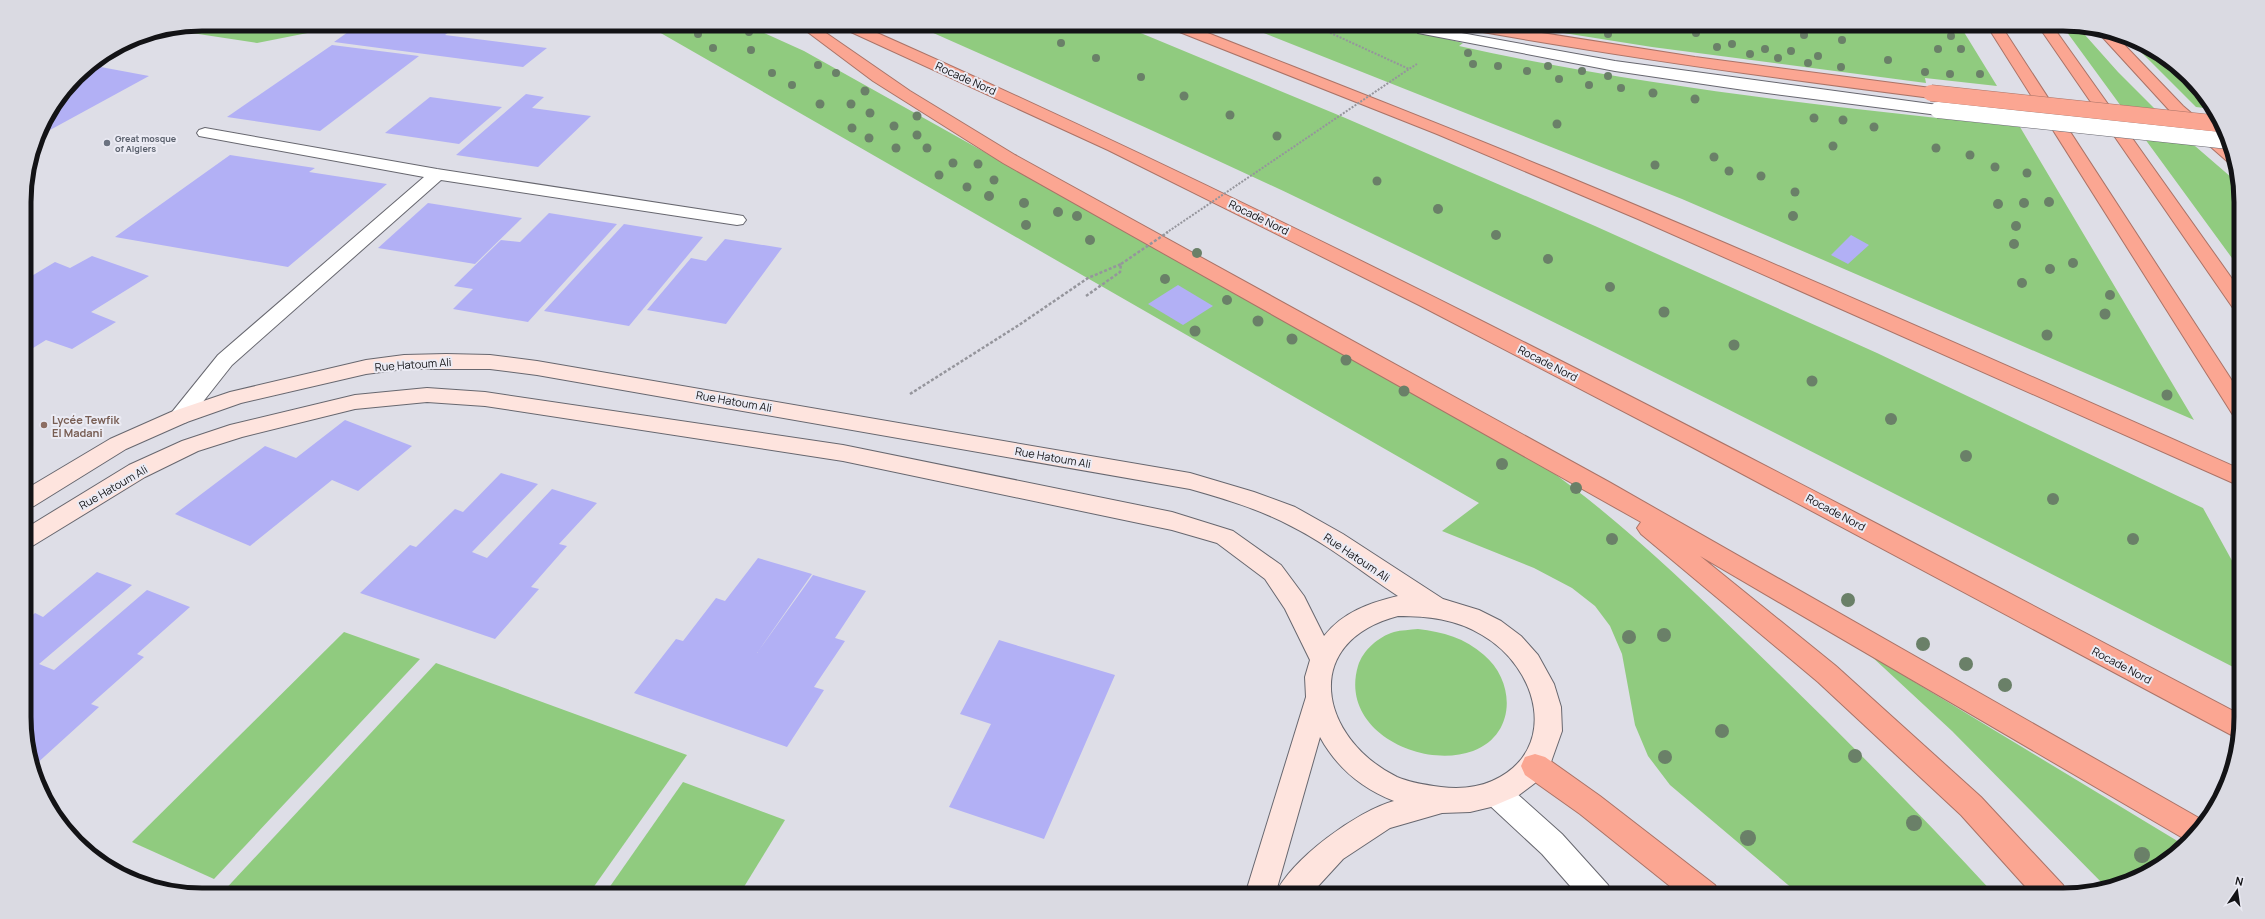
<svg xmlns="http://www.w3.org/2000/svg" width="2265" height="919" font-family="Manrope,sans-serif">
  <rect width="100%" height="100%" fill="#dedee7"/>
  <g fill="#90cb7f">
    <polygon points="202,24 353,24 257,43 172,30"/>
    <path d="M645,24H744L804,51L1538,462C1613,514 1679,577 1744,640C1830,723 1914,807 1995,895H1800L1670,785L1648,756L1635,725L1622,654L1610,626L1595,606L1572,588L1534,568L1442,531L1479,503Z"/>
    <path d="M913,24H1119L1343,117L1595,226L1877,353L2203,508L2241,577V671C1928,511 1616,349 1298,198C1171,138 1042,81 913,24Z"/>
    <path d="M1241,24H1384L1463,43L1459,46C1644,87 1833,107 2020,127L2194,420L1682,199Z"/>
    <polygon points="1506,24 1959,24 1997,86 1925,78 1926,83 1652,47"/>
    <polygon points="2061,24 2077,26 2118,72 2173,127 2239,184 2240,269"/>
    <polygon points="2125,36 2162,54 2204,94 2213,109 2196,107"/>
    <path d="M1418,629C1443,632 1465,638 1484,655C1516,682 1516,735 1473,751C1421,770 1339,730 1358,666C1363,650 1378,637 1394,632C1401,630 1410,630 1418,629Z"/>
    <polygon points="344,632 420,659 214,879 132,842"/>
    <path d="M1870,655L2184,845C2165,864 2135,883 2107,888L1952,731Z"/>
    <polygon points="436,663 687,755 588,895 220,895"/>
    <polygon points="683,782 785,820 739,895 604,895"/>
  </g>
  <g fill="#b2b0f5">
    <polygon points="355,24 459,24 445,35 547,48 523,67 334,42 355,27 351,27"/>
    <polygon points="332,45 419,56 320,131 227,117"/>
    <polygon points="90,65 149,76 39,136 43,123 85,68"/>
    <polygon points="526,94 544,97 532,108 591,116 538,167 456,155"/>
    <polygon points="430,97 502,107 459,144 385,133"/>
    <polygon points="230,155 315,168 309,172 387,184 288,267 115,237"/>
    <polygon points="428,203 522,218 475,264 378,248"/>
    <polygon points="549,213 617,224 528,322 453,309 473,289 454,286 501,240 520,242"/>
    <polygon points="624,224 703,237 629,326 544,311"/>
    <polygon points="1851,235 1869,245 1848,264 1831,255"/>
    <polygon points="725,239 782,248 726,324 647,310 691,258 706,261"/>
    <polygon points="92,256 149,276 91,312 116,322 72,349 46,340 25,353 25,295 33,290 25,287 25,280 55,262 70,268"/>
    <polygon points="1178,285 1213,306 1183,325 1148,304"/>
    <polygon points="345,420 412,446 358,491 332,480 250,546 175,514 265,446 296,458"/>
    <polygon points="501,473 538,484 472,552 487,558 552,489 597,503 559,544 567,546 531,587 539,589 495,639 360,593 410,545 416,547 455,509 463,512"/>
    <polygon points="758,558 812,574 757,653 813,575 866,591 835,638 845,641 814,687 824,690 787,747 634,693 676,639 683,641 716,598 725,601"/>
    <polygon points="97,572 132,585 39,664 54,670 147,590 190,607 137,654 144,657 91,704 99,707 34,766 27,751 27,620 35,613 43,617"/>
    <polygon points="999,640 1115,675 1044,839 949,807 991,724 960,714"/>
  </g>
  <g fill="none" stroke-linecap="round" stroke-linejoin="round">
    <g stroke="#67676f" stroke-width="2">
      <polygon id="lane" points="205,128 437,169 737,215 743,216 746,220 743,224 737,225 441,180 232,365 187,422 179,424 171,422 168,417 218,355 424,177 199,136 197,133 199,130"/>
    </g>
    <g stroke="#67676f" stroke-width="2">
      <g id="street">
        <polygon points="1423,26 1615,61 1938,105 1944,107 1946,110 1944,113 1938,115 1744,90 1615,71 1418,33 1416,30"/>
        <polygon points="1496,780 1506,784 1562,834 1608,885 1613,895 1578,895 1542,854 1486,802 1482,793 1486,784"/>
      </g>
    </g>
    <g stroke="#67676f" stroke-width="2">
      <path id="secondary" d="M446,354L490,355L537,361L1190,473L1254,492L1295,507L1343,534L1443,599L1479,610L1501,621L1521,636L1538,655L1554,684L1561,707L1562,731L1551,762L1535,783L1519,795L1491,807L1470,812L1442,813L1390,828L1343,859L1310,895H1275C1291,859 1357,811 1394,801C1361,788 1337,768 1320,737L1275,895H1245L1306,697L1305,677L1310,660L1285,609L1265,579L1217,543L1172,530L843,461L485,406L427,402L355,409L242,437L198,451L145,477L34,545L26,548V528L129,465L182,441L230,425L355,395L427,388L485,392L843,445L1172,512L1233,531L1281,565L1304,596L1324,636C1343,612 1369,603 1398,596C1363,573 1329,545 1291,526C1259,509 1225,499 1190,489L537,375L490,369H404L366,374L241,403L187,422L126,449L34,506L26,508V489L110,439L171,412L230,392L366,360L404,355ZM1398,616C1428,616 1456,619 1482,635C1538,667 1561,750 1492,781C1476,788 1458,789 1441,787C1426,785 1411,783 1397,777C1319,738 1299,642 1398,616Z"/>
    </g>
    <g stroke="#aa7367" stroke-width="2">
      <g id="highway">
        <polygon points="797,24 813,24 910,91 1015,155 1609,482 2206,822 2188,841 1700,556 1836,666 1981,797 2063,885 2068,895 2033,895 1961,815 1818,682 1641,534 1637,528 1641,522 1003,163 873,81"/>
        <path d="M838,24H857C1329,233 1785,475 2241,715L2237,738L1690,446L1419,305L1108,150L840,27Z"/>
        <path d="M1165,24H1185C1306,72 1428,119 1549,169C1781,265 2010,367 2240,469V486L1638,219L1437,134L1167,27Z"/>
        <path d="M1453,24H1485L1695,57L1931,88L1937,90L1939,93L1937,96L1931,98C1773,78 1616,56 1460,28Z"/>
        <polygon points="1986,24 2000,24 2240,393 2240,417 2233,415"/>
        <polygon points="2037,24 2051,24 2240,290 2240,310 2233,308"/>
        <polygon points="2095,29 2112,32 2183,106 2231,147 2235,163 2228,162 2171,112"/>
        <polygon points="1535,754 1545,757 1600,796 1715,885 1720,895 1681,895 1580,814 1525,775 1521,766 1525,757"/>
      </g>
    </g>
    <polyline stroke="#95959c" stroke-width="2" stroke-dasharray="2 1.5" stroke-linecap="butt" points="1311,24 1409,69 1417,64"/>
    <polyline stroke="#95959c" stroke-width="2.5" stroke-dasharray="3 2" stroke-linecap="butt" points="910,394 1019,325 1088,278 1121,264 1120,272 1086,296"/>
    <use href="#lane" fill="#fff" fill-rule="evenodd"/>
    <use href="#street" fill="#fff" fill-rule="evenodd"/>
    <use href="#secondary" fill="#fee4de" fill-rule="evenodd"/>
    <use href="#highway" fill="#fba692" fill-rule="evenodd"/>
    <g stroke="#67676f" stroke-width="17" stroke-linecap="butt">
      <polyline id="street-bridge" points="1938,110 2229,141"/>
    </g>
    <g stroke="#aa7367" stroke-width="17" stroke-linecap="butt">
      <polyline id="highway-bridge" points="1931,93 2222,124"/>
    </g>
    <polyline stroke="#95959c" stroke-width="2" stroke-dasharray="2 1.5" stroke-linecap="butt" points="1166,233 1409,69"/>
    <polyline stroke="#95959c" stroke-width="2.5" stroke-dasharray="3 2" stroke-linecap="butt" points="1121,264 1168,232"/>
    <use href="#street-bridge" stroke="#fff" stroke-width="16"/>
    <use href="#highway-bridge" stroke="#fba692" stroke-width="16"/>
  </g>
  <g fill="#6a8068">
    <circle cx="749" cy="32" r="4"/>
    <circle cx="1696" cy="33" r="4"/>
    <circle cx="698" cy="34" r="4"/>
    <circle cx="1608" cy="34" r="4"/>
    <circle cx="1804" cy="35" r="4"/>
    <circle cx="1951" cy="36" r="4"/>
    <circle cx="1842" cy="40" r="4"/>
    <circle cx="1061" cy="43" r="4"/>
    <circle cx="1732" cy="44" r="4"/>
    <circle cx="1717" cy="47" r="4"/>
    <circle cx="713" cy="48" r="4"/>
    <circle cx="1765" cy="49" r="4"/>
    <circle cx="1938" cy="49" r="4"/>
    <circle cx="1961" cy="49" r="4"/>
    <circle cx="751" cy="50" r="4"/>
    <circle cx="1791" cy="51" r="4"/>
    <circle cx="1468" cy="53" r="4"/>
    <circle cx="1750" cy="54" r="4"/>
    <circle cx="1818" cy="56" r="4"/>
    <circle cx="1096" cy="58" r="4"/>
    <circle cx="1778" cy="58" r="4"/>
    <circle cx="1888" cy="60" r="4"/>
    <circle cx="1808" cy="63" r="4"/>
    <circle cx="1473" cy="64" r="4"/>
    <circle cx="818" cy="65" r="4"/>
    <circle cx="1498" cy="66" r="4"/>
    <circle cx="1548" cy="66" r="4"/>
    <circle cx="1841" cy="67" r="4"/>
    <circle cx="1527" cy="71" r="4"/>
    <circle cx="1582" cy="71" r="4"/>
    <circle cx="1925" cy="72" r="4"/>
    <circle cx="772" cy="73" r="4"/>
    <circle cx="836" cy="73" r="4"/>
    <circle cx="1950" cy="74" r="4"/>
    <circle cx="1980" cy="74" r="4"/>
    <circle cx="1608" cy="76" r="4"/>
    <circle cx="1141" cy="77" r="4"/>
    <circle cx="1559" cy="79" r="4"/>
    <circle cx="792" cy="85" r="4"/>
    <circle cx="1589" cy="85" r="4"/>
    <circle cx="1621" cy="88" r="4"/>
    <circle cx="865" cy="91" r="4.5"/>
    <circle cx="1653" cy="93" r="4.5"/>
    <circle cx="1184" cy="96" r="4.5"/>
    <circle cx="1695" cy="99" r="4.5"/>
    <circle cx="820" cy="104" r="4.5"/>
    <circle cx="851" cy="104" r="4.5"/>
    <circle cx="870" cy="113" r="4.5"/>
    <circle cx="1230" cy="115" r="4.5"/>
    <circle cx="917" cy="116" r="4.5"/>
    <circle cx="1814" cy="118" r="4.5"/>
    <circle cx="1843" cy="120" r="4.5"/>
    <circle cx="1557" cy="124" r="4.5"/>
    <circle cx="894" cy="126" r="4.5"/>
    <circle cx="1874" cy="127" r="4.5"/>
    <circle cx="852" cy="128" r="4.5"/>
    <circle cx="917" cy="135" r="4.5"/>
    <circle cx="1277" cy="136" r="4.5"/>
    <circle cx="869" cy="138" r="4.5"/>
    <circle cx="1833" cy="146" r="4.5"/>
    <circle cx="896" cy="148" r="4.5"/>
    <circle cx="927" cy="148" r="4.5"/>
    <circle cx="1936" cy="148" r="4.5"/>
    <circle cx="1970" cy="155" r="4.5"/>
    <circle cx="1714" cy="157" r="4.5"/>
    <circle cx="953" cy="163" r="4.5"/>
    <circle cx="978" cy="164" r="4.5"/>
    <circle cx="1655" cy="165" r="4.5"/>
    <circle cx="1995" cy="167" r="4.5"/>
    <circle cx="1729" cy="171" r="4.5"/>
    <circle cx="2027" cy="173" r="4.5"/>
    <circle cx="939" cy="175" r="4.5"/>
    <circle cx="1761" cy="176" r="4.5"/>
    <circle cx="994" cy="180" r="4.5"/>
    <circle cx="1377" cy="181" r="4.5"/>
    <circle cx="967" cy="187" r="4.5"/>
    <circle cx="1795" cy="192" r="4.5"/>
    <circle cx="989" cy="196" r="5"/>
    <circle cx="2049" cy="202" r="5"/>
    <circle cx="1024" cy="203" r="5"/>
    <circle cx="2024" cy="203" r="5"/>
    <circle cx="1998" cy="204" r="5"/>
    <circle cx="1438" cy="209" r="5"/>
    <circle cx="1058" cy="212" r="5"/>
    <circle cx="1077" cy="216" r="5"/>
    <circle cx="1793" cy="216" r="5"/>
    <circle cx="1026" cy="225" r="5"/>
    <circle cx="2016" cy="226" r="5"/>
    <circle cx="1496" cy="235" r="5"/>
    <circle cx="1090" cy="240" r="5"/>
    <circle cx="2014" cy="244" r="5"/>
    <circle cx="1197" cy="253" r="5"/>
    <circle cx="1548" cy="259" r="5"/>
    <circle cx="2073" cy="263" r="5"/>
    <circle cx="2050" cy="269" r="5"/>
    <circle cx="1165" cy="279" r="5"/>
    <circle cx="2022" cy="283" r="5"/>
    <circle cx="1610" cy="287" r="5"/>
    <circle cx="2110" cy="295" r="5"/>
    <circle cx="1227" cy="300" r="5"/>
    <circle cx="1664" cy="312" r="5.5"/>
    <circle cx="2105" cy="314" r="5.5"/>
    <circle cx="1258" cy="321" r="5.5"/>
    <circle cx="1195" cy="331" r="5.5"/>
    <circle cx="2047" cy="335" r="5.5"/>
    <circle cx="1292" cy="339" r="5.5"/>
    <circle cx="1734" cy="345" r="5.5"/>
    <circle cx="1346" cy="360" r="5.5"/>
    <circle cx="1812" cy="381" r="5.5"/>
    <circle cx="1404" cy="391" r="5.5"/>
    <circle cx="2167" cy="395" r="5.5"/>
    <circle cx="1891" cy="419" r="6"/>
    <circle cx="1966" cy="456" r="6"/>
    <circle cx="1502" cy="464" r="6"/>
    <circle cx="1576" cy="488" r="6"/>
    <circle cx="2053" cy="499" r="6"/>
    <circle cx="1612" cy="539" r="6"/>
    <circle cx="2133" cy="539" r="6"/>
    <circle cx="1848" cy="600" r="7"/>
    <circle cx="1664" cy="635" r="7"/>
    <circle cx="1629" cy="637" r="7"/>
    <circle cx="1923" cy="644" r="7"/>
    <circle cx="1966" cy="664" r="7"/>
    <circle cx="2005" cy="685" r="7"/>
    <circle cx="1722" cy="731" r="7"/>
    <circle cx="1855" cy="756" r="7"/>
    <circle cx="1665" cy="757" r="7"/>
    <circle cx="1914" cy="823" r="8"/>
    <circle cx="1748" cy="838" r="8"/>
    <circle cx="2142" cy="855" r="8"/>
  </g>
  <circle fill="#6b7280" stroke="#ebebf4" stroke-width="1.5" cx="107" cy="143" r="4"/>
  <circle fill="#8d6e63" stroke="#ebebf4" stroke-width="1.5" cx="44" cy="425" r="4"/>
  <g text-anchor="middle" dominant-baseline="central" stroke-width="4" stroke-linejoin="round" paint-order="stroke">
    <g font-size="9" font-weight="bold" fill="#5b616d" stroke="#ebebf4" text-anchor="start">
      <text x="115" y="138">Great mosque<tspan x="115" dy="10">of Algiers</tspan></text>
    </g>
    <g font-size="11" fill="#131316" stroke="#ebebf4">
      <text transform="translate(966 78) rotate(24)">Rocade Nord</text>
      <text transform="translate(1259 217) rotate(26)">Rocade Nord</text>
      <text transform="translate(1548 363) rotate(27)">Rocade Nord</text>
      <text transform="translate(413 364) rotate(-4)">Rue Hatoum Ali</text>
      <text transform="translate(734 401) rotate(10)">Rue Hatoum Ali</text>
      <text transform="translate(1053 457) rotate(10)">Rue Hatoum Ali</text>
      <text transform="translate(113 487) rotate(-30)">Rue Hatoum Ali</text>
      <text transform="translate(1836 512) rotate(28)">Rocade Nord</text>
      <text transform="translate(1357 557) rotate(34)">Rue Hatoum Ali</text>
      <text transform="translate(2122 665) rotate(28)">Rocade Nord</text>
    </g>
    <g font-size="11" font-weight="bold" fill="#785e54" stroke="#ebebf4" text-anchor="start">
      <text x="52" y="419">Lycée Tewfik<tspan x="52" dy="13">El Madani</tspan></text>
    </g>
  </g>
  <path d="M0 0H2265V919H0ZM202 31H2063A171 171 0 0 1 2234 202V717A171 171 0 0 1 2063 888H202A171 171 0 0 1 31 717V202A171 171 0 0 1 202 31Z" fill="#dadae2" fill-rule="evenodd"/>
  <path fill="none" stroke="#131316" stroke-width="5" d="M202 31H2063A171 171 0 0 1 2234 202V717A171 171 0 0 1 2063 888H202A171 171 0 0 1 31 717V202A171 171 0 0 1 202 31Z"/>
  <g transform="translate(2237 891) rotate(13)" stroke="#ebebf4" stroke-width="3" paint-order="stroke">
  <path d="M0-3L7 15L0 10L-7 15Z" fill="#131316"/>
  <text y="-6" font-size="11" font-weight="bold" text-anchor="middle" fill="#131316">N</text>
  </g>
</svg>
